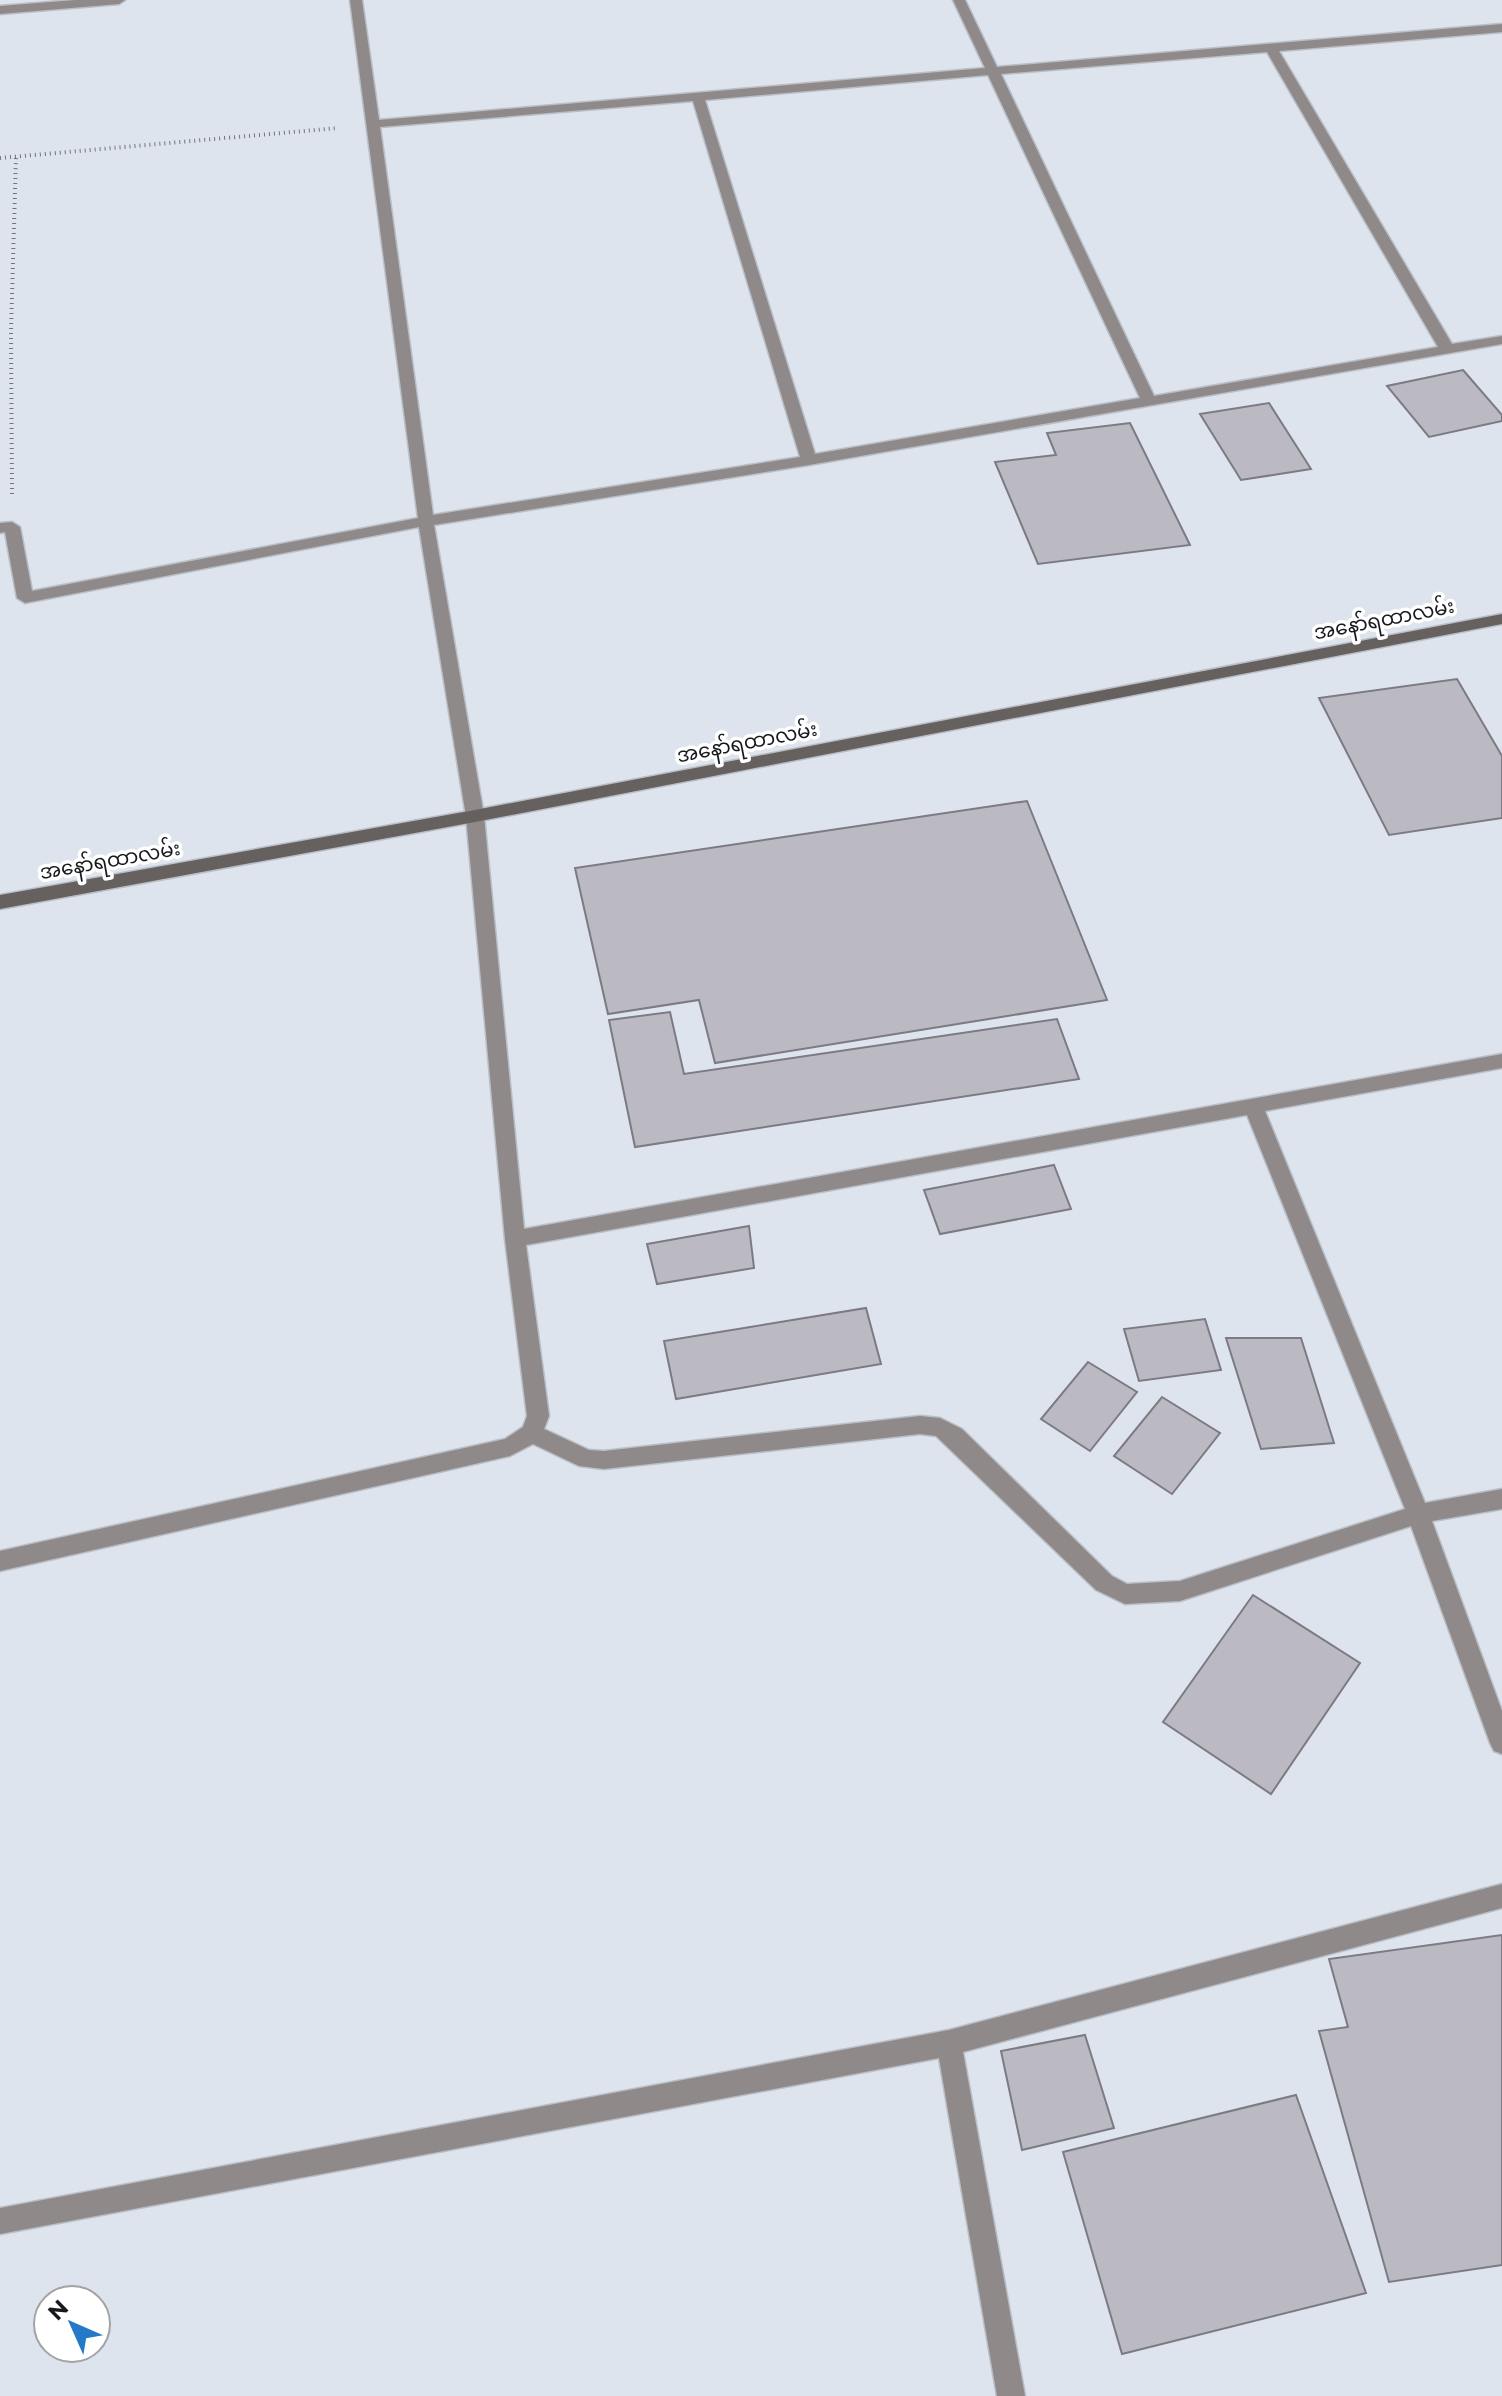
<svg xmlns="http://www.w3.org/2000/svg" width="1502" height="2396" font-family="Montserrat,'Noto Sans Myanmar',sans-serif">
  <rect width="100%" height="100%" fill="#dee4ed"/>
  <g fill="#bbb9c2" stroke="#7c7a83" stroke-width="2">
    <polygon points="1463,370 1502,415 1502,421 1429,437 1387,386"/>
    <polygon points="1269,403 1311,469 1241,480 1200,414"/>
    <polygon points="1130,423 1190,545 1038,564 995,462 1056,455 1047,433"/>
    <polygon points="1457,679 1502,756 1502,818 1389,835 1319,698"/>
    <polygon points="1027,801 1107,1000 715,1063 699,1000 608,1014 575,868"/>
    <polygon points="670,1012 684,1074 1057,1019 1079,1079 635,1147 609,1020"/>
    <polygon points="1054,1165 1071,1209 940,1234 924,1190"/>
    <polygon points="749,1226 754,1268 657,1284 647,1244"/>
    <polygon points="866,1308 881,1364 676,1399 664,1341"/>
    <polygon points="1205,1319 1221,1370 1139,1381 1124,1329"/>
    <polygon points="1226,1338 1301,1338 1334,1443 1261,1449"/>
    <polygon points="1088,1362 1137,1392 1090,1451 1041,1419"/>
    <polygon points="1162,1397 1220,1433 1172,1494 1114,1456"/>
    <polygon points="1253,1595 1360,1663 1271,1794 1163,1722"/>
    <polygon points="1502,1935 1502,2265 1389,2282 1319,2031 1348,2027 1329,1959"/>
    <polygon points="1085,2035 1114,2128 1022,2150 1001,2051"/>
    <polygon points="1296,2095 1366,2293 1122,2354 1063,2152"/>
  </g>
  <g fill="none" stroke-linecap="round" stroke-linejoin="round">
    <g stroke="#babfc7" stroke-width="3">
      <g id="street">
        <polygon points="75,0 125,0 119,4 0,14 0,6"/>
        <path d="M350,0H362L379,120L985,68L953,0H965L997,67L1502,24V32L1279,51L1452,344L1502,336V344L809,465L434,525L484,816L524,1229L1502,1054V1068L1265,1111L1425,1503L1502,1489V1509L1432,1521L1502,1711V1754L1494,1751L1490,1743L1411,1526L1180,1601L1125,1604L1096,1590L936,1436L920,1434L604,1469L579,1466L533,1444L510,1456L0,1571V1551L505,1439L523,1427L527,1416L505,1239L466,816L419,527L25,603L17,598L5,532L0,533V523L12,522L20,527L32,591L418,518ZM1267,52L1438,347L1154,396L1001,74ZM988,75L1140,398L815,454L705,100ZM693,101L800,457L433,515L380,127ZM1247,1115L1405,1509L1180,1581L1127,1584L1112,1576L962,1429L940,1418L920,1416L604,1451L589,1450L544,1429L549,1416L526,1245Z"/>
        <polygon points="1502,1884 1502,1908 963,2052 1025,2396 997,2396 939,2058 0,2234 0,2208 949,2030"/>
      </g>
    </g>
    <g stroke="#babfc7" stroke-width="3">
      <polygon id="secondary" points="1502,614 1502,624 475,822 0,909 0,895 475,810"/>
    </g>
    <g stroke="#71757b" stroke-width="4" stroke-dasharray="1 4" stroke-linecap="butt">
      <polyline points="0,158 338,128"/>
      <polyline points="12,494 11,331 16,156"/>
    </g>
    <use href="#street" fill="#8f8a89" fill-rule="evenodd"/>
    <use href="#secondary" fill="#66605e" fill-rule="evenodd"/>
  </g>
  <g text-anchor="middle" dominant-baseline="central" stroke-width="7" stroke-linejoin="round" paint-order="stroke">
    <g font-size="20" fill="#17191c" stroke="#fff">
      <text transform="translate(1384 619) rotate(-11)">အနော်ရထာလမ်း</text>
      <text transform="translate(747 742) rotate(-11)">အနော်ရထာလမ်း</text>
      <text transform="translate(110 860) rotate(-10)">အနော်ရထာလမ်း</text>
    </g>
  </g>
  <g transform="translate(72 2324) rotate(315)"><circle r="38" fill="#ffffff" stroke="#a2a3a4" stroke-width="2"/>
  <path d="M0-6L14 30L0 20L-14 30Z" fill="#247ac8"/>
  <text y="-12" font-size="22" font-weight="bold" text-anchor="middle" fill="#17191c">N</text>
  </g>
</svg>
